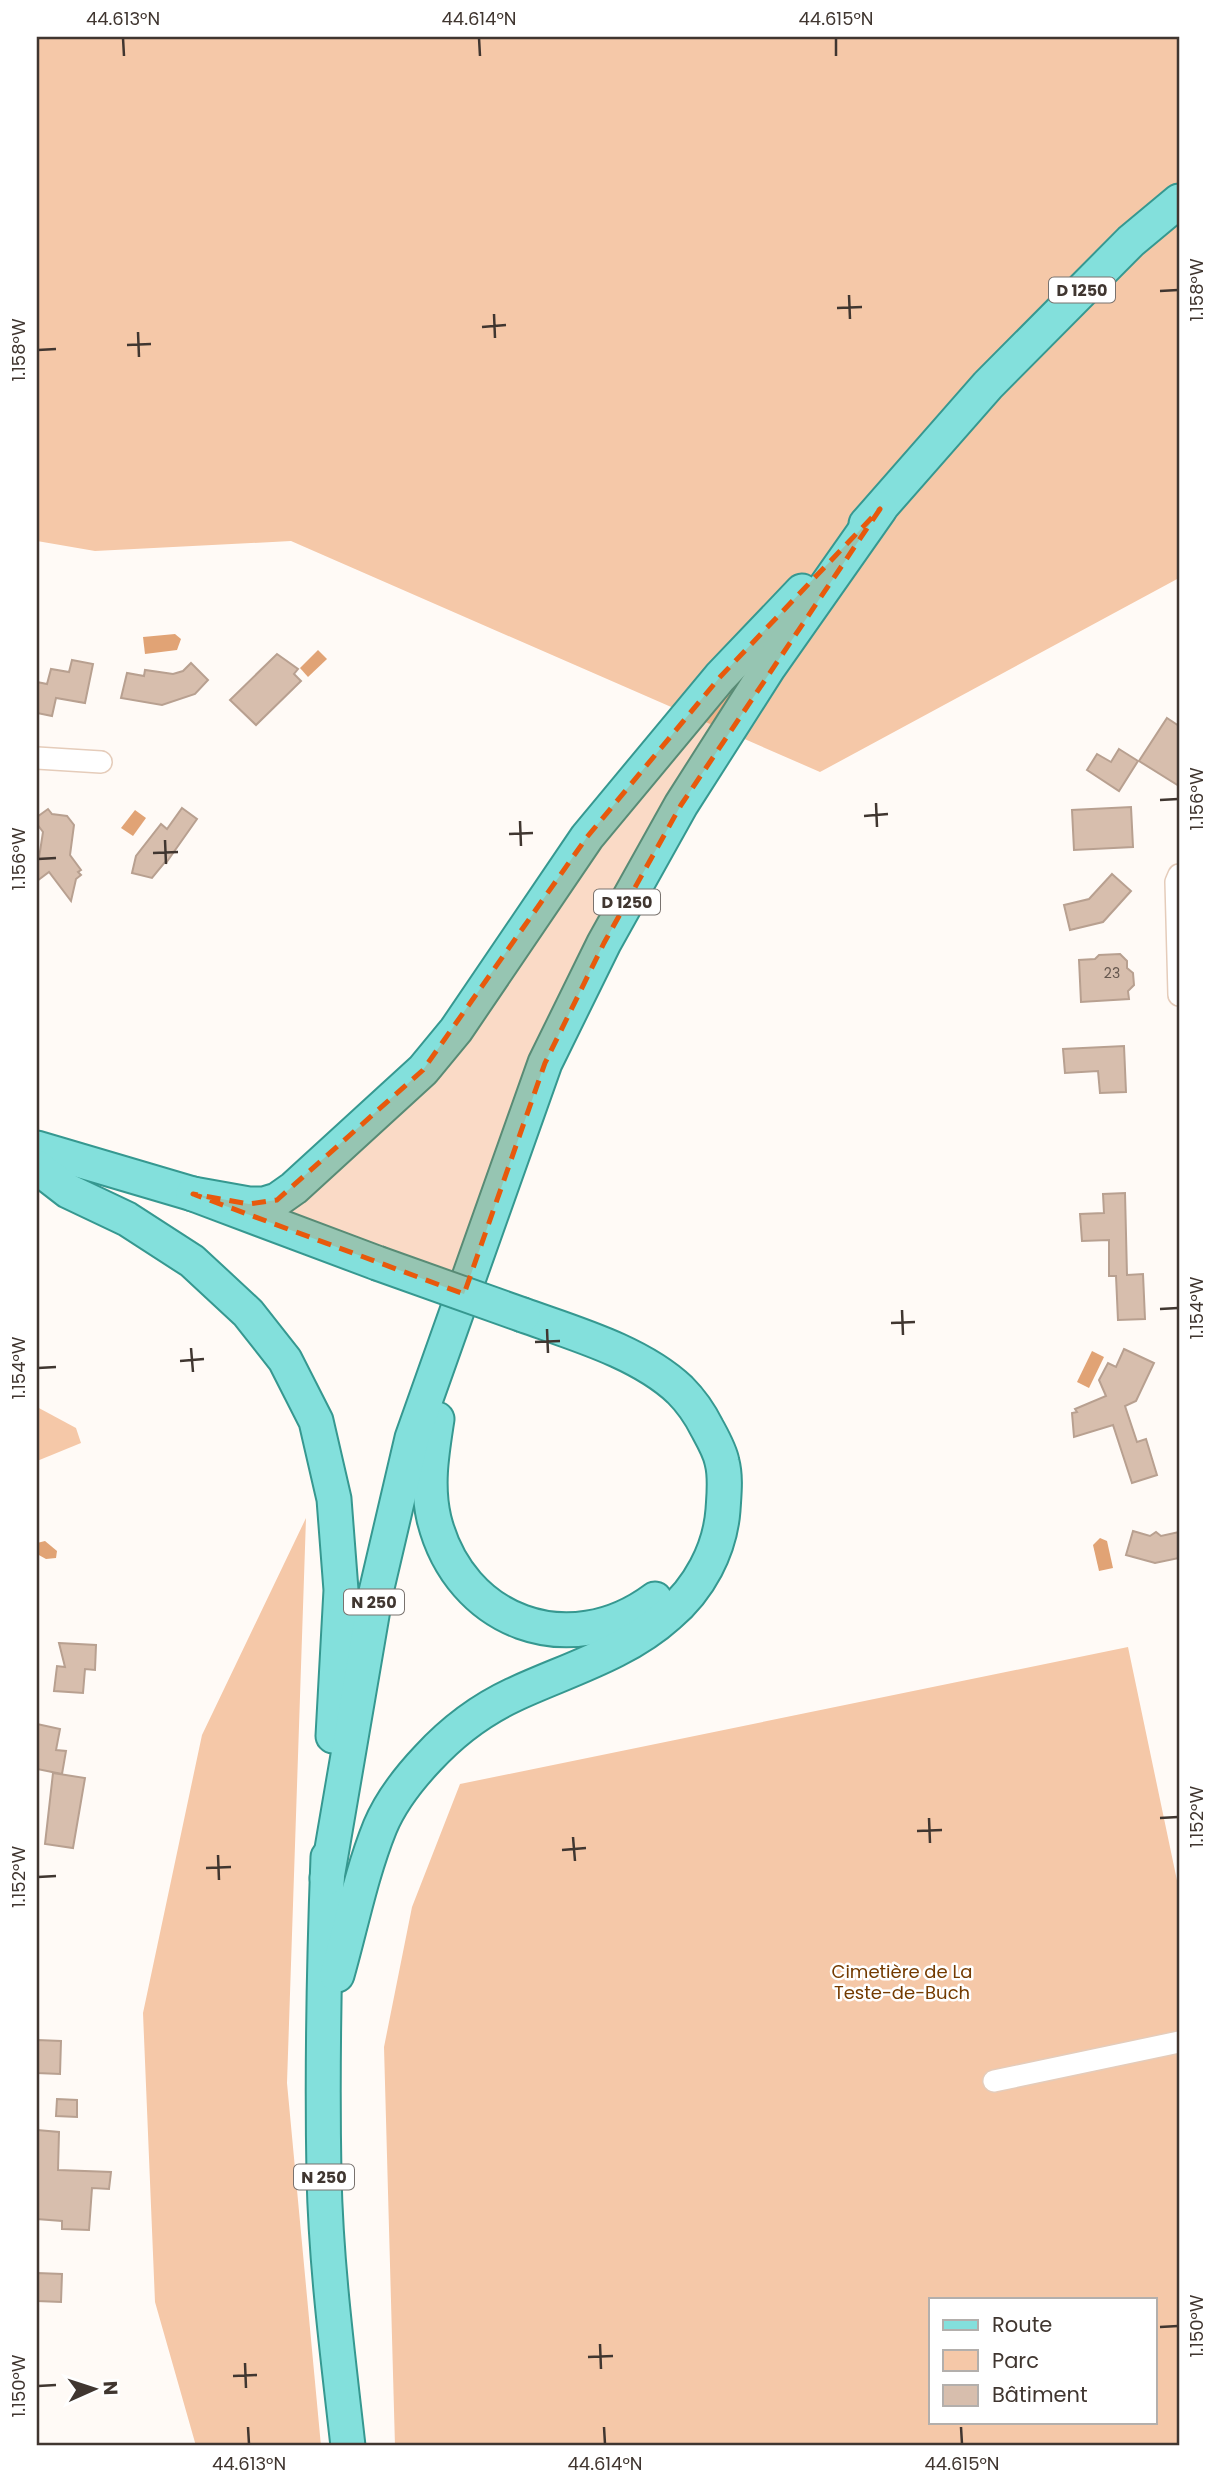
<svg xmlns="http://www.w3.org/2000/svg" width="1216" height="2483" font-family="Poppins,sans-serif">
  <rect width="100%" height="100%" fill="#fffaf6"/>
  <g fill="#f5c8a8" fill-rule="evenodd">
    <polygon points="37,37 1179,37 1179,578 820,772 291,541 95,551 37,541"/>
    <polygon points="37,1407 76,1428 81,1443 37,1461"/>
    <polygon points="306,1518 287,2083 321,2446 196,2446 155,2302 143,2013 202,1735"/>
    <path d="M1128,1647L1179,1890V2446H395L384,2047L412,1907L460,1784ZM931,2299H1155V2422H931Z"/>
  </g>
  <g fill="#e1a375">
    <polygon points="175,634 181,639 177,650 145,654 143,637"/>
    <polygon points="318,650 327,659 308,677 300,668"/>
    <polygon points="135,810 146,818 133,836 121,828"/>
    <polygon points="1092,1351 1104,1357 1089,1388 1077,1382"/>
    <polygon points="1100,1538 1107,1541 1113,1568 1099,1571 1093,1545"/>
    <polygon points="45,1541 57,1551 56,1558 46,1559 37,1554 37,1543"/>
  </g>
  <g fill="#d7bead" stroke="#b8a090" stroke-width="2">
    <polygon points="277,654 298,669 294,674 301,681 256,725 230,700"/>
    <polygon points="72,660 93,664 85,703 56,698 52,716 37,713 37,682 47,684 51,669 69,672"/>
    <polygon points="191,663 208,680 195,694 162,705 121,698 127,673 144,676 145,670 173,674 183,671"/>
    <polygon points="1167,718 1179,726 1179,786 1139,761"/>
    <polygon points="1119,749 1138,761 1119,791 1087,770 1097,754 1111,762"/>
    <polygon points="1131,807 1133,847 1074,850 1072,810"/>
    <polygon points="182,808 197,819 166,863 165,862 152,878 132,873 136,856 161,824 167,829"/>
    <polygon points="48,809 52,814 67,816 74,825 70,855 81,870 78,872 81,875 76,879 71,901 49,872 37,881 37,859 39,858 43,832 37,824 37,817"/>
    <polygon points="1112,874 1131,891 1103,922 1070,930 1064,905 1089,899"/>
    <polygon points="1120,954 1127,961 1127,968 1133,973 1134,985 1128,991 1129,999 1081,1002 1079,960 1095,959 1099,955"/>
    <polygon points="1124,1046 1126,1092 1100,1093 1098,1071 1065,1073 1063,1049"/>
    <polygon points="1125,1193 1127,1275 1143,1274 1145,1319 1118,1320 1116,1276 1109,1276 1109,1240 1082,1241 1080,1214 1104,1213 1103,1194"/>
    <polygon points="1124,1349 1154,1363 1136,1401 1125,1406 1137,1442 1146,1439 1157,1475 1132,1483 1113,1425 1074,1437 1072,1413 1077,1412 1075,1409 1106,1396 1099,1380 1108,1363 1116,1367"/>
    <polygon points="1133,1531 1150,1536 1156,1532 1161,1536 1179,1532 1179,1558 1155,1563 1126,1555"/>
    <polygon points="59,1643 96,1645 95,1670 85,1669 83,1693 54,1691 57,1666 65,1667"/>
    <polygon points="37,1724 60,1729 56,1750 66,1751 62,1774 37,1769"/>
    <polygon points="53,1773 85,1778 73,1848 45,1844"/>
    <polygon points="37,2040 61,2041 60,2074 37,2073"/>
    <polygon points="57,2099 77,2100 77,2117 56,2116"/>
    <polygon points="37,2130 59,2132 58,2170 111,2172 109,2189 92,2188 89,2230 62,2229 62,2221 37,2219"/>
    <polygon points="37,2273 62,2274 61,2302 37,2301"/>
  </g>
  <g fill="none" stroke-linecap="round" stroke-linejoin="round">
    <g stroke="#e5ccba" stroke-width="24">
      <g id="minor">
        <polyline points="37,758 101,762"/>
        <polyline points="1179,875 1176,882 1179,995"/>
        <polyline points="994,2081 1179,2042"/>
      </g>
    </g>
    <g stroke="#369890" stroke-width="37">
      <g id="primary">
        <polyline points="866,524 988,385 1131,241 1179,201"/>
        <polyline points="37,1148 193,1194 377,1263"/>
        <polyline points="37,1167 68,1191 127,1219 192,1261 248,1313 285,1360 316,1421 334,1499 341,1590 333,1736"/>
        <polyline points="193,1194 249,1204 264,1204 277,1200 294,1188 423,1070 456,1030 587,837 720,677 802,591"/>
        <path d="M437,1419C432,1452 426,1485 434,1519C460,1623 569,1663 655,1599"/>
        <path d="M328,1857C324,1963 322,2070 324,2176C326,2266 338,2357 348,2446"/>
        <polyline points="327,1878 376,1592 412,1438 545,1063 604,943 681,805 769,667 880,509"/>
        <path d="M337,1975C351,1926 361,1874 380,1827C390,1803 410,1777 428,1758C452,1732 481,1710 513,1695C564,1671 625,1654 668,1615C699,1589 720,1550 723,1510C724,1494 726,1477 722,1462C720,1451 713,1439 707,1428C700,1414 691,1401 680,1390C640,1352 573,1333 523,1315"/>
      </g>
    </g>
    <use href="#minor" stroke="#fff" stroke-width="21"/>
    <use href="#primary" stroke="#83e0dc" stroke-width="33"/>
    <g stroke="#369890" stroke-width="37" stroke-linecap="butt">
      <polyline id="primary-bridge" points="377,1263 523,1315"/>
    </g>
    <use href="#primary-bridge" stroke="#83e0dc" stroke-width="33"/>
  </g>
  <path fill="#e8590c" fill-opacity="0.2" stroke="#e8590c" stroke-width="5" stroke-dasharray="14 9" stroke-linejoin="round" d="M880,509L681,805L604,943L545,1063L464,1294L193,1194L249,1204L277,1200L423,1070L587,837L720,677Z"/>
  <path fill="none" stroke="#403630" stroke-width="2.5" d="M123,38L124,56M479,38L480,56M836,38V56M1160,291L1178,290M849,295L850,319M837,308L862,307M494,314L495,338M482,327L506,325M138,332L139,357M127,345L151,344M38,350L56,349M1160,800L1178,799M876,803L877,827M864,816L888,814M520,821L521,846M509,834L533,833M165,840L166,864M153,853L178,852M38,859L56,858M1160,1309L1178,1308M902,1310L903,1335M891,1323L915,1322M547,1329L548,1353M535,1342L560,1341M191,1348L193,1372M180,1361L204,1359M38,1368L56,1367M929,1818L930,1843M1160,1818L1178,1817M917,1831L942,1830M573,1837L575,1861M562,1850L586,1848M218,1855L219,1880M206,1868L231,1867M38,1877L56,1876M1160,2327L1178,2326M600,2344L601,2369M588,2357L613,2356M245,2363L246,2388M233,2376L257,2375M38,2386L56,2385M248,2427L249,2444M604,2427L605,2444M961,2427L962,2444"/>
  <g text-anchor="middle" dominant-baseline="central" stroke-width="5" stroke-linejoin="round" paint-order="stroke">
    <g font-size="14" fill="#66584f">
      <text x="1112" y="973">23</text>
    </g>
    <g fill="#fff" stroke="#79726e" stroke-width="2">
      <rect x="1049" y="277.5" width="66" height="25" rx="5"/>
      <rect x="594" y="889.5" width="66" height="25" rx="5"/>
      <rect x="344" y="1589.5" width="60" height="25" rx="5"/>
      <rect x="294" y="2164.5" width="60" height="25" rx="5"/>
    </g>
    <g font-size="16" font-weight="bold" fill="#403630">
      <text x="1082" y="290">D 1250</text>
      <text x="627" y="902">D 1250</text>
      <text x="374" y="1602">N 250</text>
      <text x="324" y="2177">N 250</text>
    </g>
    <g font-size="18" fill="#743b01" stroke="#fff">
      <text x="902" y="1971">Cimetière de La<tspan x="902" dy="21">Teste-de-Buch</tspan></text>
    </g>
  </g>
  <rect width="1216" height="2483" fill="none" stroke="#ffffff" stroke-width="77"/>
  <rect x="929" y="2298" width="228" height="126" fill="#ffffff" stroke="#b3afac" stroke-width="2"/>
  <rect x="943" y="2320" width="35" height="10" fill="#83e0dc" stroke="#b3afac" stroke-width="2"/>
  <text x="992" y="2332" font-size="21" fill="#403630">Route</text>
  <rect x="943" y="2350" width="35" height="21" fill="#f5c8a8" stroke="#b3afac" stroke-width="2"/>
  <text x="992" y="2368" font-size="21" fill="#403630">Parc</text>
  <rect x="943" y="2385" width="35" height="21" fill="#d7bead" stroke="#b3afac" stroke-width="2"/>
  <text x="992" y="2402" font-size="21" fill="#403630">Bâtiment</text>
  <g transform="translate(94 2389) rotate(87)" stroke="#ffffff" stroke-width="5" paint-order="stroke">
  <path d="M0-5L12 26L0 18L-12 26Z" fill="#403630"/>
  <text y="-10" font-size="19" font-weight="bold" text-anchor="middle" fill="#403630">N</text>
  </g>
  <rect x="38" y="38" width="1140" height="2406" fill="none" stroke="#403630" stroke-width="2.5"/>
  <g font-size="18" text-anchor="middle" fill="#403630">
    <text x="123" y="25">44.613°N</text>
    <text x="479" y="25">44.614°N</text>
    <text x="836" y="25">44.615°N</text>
    <text transform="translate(1197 290) rotate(-90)" y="6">1.158°W</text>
    <text transform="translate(19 350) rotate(-90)" y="6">1.158°W</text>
    <text transform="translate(1197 799) rotate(-90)" y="6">1.156°W</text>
    <text transform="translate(19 859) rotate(-90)" y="6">1.156°W</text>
    <text transform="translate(1197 1308) rotate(-90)" y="6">1.154°W</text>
    <text transform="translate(19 1368) rotate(-90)" y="6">1.154°W</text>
    <text transform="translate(1197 1817) rotate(-90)" y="6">1.152°W</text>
    <text transform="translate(19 1877) rotate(-90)" y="6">1.152°W</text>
    <text transform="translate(1197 2326) rotate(-90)" y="6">1.150°W</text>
    <text transform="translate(19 2386) rotate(-90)" y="6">1.150°W</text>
    <text x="249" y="2470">44.613°N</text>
    <text x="605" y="2470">44.614°N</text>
    <text x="962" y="2470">44.615°N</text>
  </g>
</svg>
